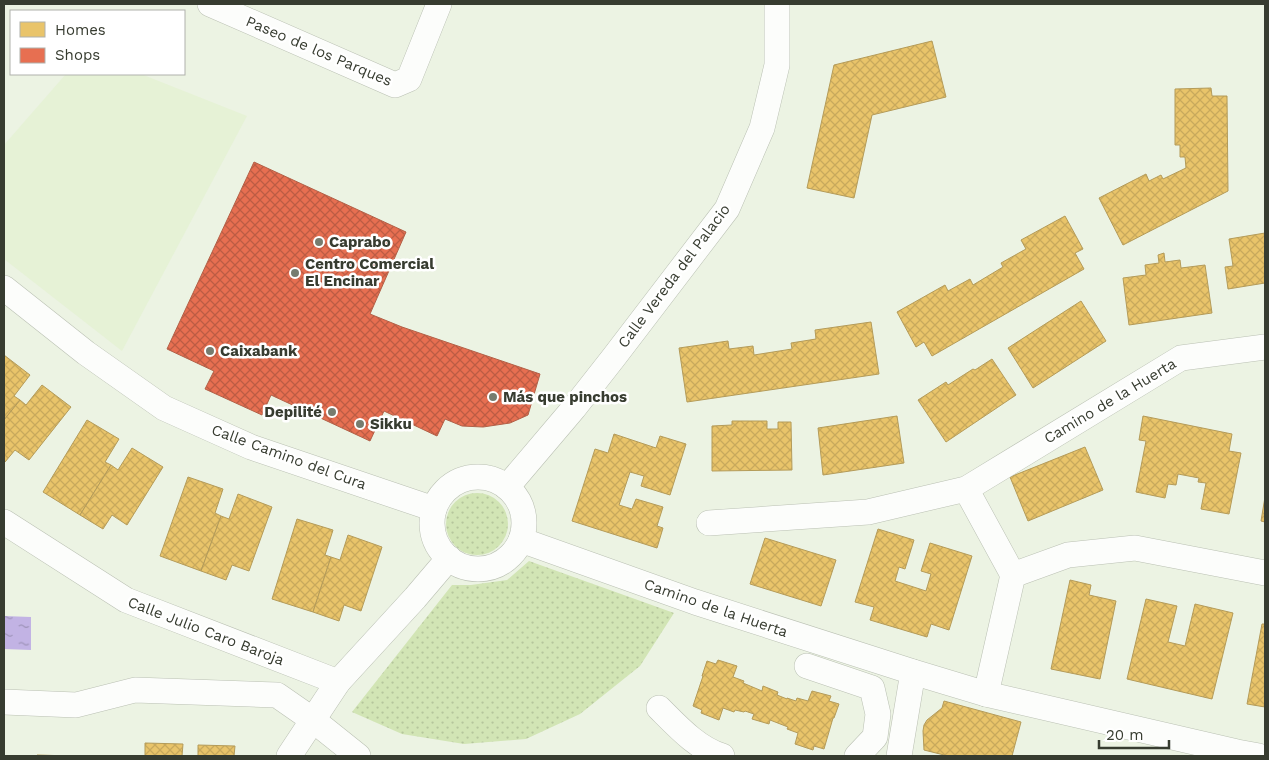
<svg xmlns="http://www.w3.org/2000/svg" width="1269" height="760" font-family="'Work Sans',sans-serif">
  <defs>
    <pattern id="park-dots" width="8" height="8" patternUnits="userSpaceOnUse" patternTransform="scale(1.25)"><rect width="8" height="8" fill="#d2e5b5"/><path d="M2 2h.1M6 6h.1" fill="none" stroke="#b5c59c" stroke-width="1.8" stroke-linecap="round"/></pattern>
    <pattern id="water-ripples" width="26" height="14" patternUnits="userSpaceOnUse" patternTransform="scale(1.25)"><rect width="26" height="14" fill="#c2b3e4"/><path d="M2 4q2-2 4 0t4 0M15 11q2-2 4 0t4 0" fill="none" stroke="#9e93b9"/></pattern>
    <pattern id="homes-cross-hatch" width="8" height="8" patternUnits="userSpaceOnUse" patternTransform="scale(1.25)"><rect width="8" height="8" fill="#e9c46a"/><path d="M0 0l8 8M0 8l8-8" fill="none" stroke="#c8a95c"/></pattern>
    <pattern id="shops-cross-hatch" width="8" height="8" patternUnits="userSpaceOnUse" patternTransform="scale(1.25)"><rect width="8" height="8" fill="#e76f51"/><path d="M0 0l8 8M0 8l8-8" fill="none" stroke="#bc5c44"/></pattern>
  </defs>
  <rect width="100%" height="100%" fill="#ecf3e3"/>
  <polygon fill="#e6f2d6" points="66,74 141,74 247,116 122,351 4,259 4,145"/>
  <g fill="url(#park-dots)">
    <circle cx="477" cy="524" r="31"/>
    <polygon points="529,561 674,613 640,666 580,714 526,739 464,744 402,734 352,712 452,585 471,585 507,580"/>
  </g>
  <polygon fill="url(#water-ripples)" points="4,616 31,617 31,650 4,649"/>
  <g fill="url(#homes-cross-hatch)" stroke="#b49b59">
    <polygon points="932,41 946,97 872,115 854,198 807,188 834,65"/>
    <polygon points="1211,88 1212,96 1227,96 1228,191 1123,245 1099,198 1146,174 1149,181 1161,175 1163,179 1186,168 1185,157 1180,157 1180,145 1175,145 1175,89"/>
    <polygon points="1065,216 1083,249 1075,253 1084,269 932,356 924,342 916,347 897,312 945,285 948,291 970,279 973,285 1003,267 1001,263 1026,249 1021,240"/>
    <polygon points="1265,233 1265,283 1228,289 1225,267 1233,266 1229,239"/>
    <polygon points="1164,253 1165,262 1180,260 1181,268 1205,265 1212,313 1129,325 1123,278 1146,275 1145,265 1159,263 1158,255"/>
    <polygon points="1081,301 1106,341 1033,388 1008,348"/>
    <polygon points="871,322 879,374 687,402 679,348 728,341 729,349 753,346 754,355 792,349 791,343 816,339 815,330"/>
    <polygon points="4,355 30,375 14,396 20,400 4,420"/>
    <polygon points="992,359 1016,395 946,442 918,400 946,382 948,385 973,369 975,370"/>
    <polygon points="42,385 71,407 29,460 15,450 5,462 4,462 4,420 20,400 26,405"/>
    <polygon points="897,416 904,463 823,475 818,428"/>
    <polygon points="1143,416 1232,434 1229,451 1241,453 1229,514 1201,509 1206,483 1198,482 1199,478 1178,474 1176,485 1168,484 1165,498 1136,492 1146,441 1139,440"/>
    <polygon points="87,420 119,439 105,462 111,465 80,515 43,492"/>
    <polygon points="732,421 767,421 767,429 778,429 778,422 791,422 792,470 712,471 712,426 732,425"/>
    <polygon points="614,434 656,448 660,436 686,444 670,495 641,486 644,476 630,472 619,505 632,509 636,499 663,507 657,526 663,528 657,548 572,521 595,449 608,453"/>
    <polygon points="1085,447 1103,490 1028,521 1010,477"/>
    <polygon points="132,448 163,467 127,525 112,515 103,529 80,515 111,465 118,470"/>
    <polygon points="188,477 223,489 215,513 221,516 201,571 160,556"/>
    <polygon points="238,494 272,507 249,571 232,565 226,580 201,571 221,516 229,519"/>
    <polygon points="1265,497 1265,522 1261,521"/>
    <polygon points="297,519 333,530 325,555 331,557 313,612 272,599"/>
    <polygon points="878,529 914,540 905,569 899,567 895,581 926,591 931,574 921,571 930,543 972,556 949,630 931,624 927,637 870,620 874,607 855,602"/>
    <polygon points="348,535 382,547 361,611 344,605 339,621 313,612 331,557 340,560"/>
    <polygon points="765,538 836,560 821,606 750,584"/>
    <polygon points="1070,580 1091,585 1089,595 1116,601 1100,679 1051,669"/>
    <polygon points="1146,599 1177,606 1168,642 1185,646 1195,604 1233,613 1212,699 1127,679"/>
    <polygon points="1262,624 1265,624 1265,707 1247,704"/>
    <polygon points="718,660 737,666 733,677 744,681 743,683 762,691 763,686 778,692 777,695 787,699 787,698 796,701 797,698 808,701 812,691 831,696 829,701 839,704 834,718 833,718 824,749 814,746 813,750 795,744 798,733 787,729 788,727 770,720 769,724 752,719 754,714 745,711 744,712 735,710 734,712 723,708 719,720 701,713 702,710 693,706 703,676 702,676 707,661 716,664"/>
    <polygon points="944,701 1021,722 1012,756 948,756 924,750 923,731 924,725 927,720 942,708"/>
    <polygon points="145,743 183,744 182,756 145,756"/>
    <polygon points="198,745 235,746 234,756 198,756"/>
    <polygon points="37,755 71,756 37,756"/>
  </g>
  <polygon fill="url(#shops-cross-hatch)" stroke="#b26047" points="254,162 406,232 370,314 402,327 540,374 528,415 510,423 483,427 462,426 445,419 437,436 384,411 370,441 271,395 262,415 205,389 214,371 167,349"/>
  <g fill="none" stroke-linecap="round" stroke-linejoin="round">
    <g stroke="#bac0b3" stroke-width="26">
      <g id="minor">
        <polyline points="210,4 395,85 409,79 439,4"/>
        <polyline points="4,288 86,353 164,408 251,447 434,509"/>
        <circle cx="478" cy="523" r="46"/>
        <polyline points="507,487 574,408 614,357 727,209 762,128 777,65 777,4"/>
        <polyline points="966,489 1013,575"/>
        <polyline points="4,522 126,600 338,682"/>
        <polyline points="709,523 868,512 966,489 1181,358 1265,347"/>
        <polyline points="521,540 695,602 913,672 986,694 1237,752 1259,756"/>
        <polyline points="807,666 872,688 878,714 875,737 857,756"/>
        <polyline points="986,694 1013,575 1068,555 1135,548 1265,573"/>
        <polyline points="4,702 76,705 135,690 277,695 313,720 358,756"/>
        <path d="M659,708C678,727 697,748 722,756"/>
        <polyline points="289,756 338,682 415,598 449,558"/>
        <polyline points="899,756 913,672"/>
      </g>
    </g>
    <use href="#minor" stroke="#fcfdfb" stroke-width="25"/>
  </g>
  <g fill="#767c6f" stroke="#fff" stroke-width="2">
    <circle cx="319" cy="242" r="5"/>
    <circle cx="295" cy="273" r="5"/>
    <circle cx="210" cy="351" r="5"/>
    <circle cx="493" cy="397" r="5"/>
    <circle cx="332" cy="412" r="5"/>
    <circle cx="360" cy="424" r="5"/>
  </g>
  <g text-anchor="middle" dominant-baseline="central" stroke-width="5" stroke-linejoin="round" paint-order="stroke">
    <g font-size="15" fill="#373c30" stroke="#fff">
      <text transform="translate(319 51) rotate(23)">Paseo de los Parques</text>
      <text transform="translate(674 276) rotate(-53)">Calle Vereda del Palacio</text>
      <text transform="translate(1110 401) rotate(-31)">Camino de la Huerta</text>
      <text transform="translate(289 457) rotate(20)">Calle Camino del Cura</text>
      <text transform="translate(716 608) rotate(19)">Camino de la Huerta</text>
      <text transform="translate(206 631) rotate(21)">Calle Julio Caro Baroja</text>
    </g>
    <g font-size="15" font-weight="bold" fill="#373c30" stroke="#fff" text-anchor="start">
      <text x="329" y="242">Caprabo</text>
      <text x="305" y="264">Centro Comercial<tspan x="305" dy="17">El Encinar</tspan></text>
      <text x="220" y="351">Caixabank</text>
      <text x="503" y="397">Más que pinchos</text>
      <text x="322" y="412" text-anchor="end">Depilité</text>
      <text x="370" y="424">Sikku</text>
    </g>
  </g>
  <rect width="1269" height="760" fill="none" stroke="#373c30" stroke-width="10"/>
  <rect x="10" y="10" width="175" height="65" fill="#ffffff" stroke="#afb1ac"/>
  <rect x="20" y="22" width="25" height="15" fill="#e9c46a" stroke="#afb1ac"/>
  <text x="55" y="35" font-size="15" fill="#373c30">Homes</text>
  <rect x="20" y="48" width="25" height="15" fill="#e76f51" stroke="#afb1ac"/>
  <text x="55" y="60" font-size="15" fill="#373c30">Shops</text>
  <path d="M1099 740v8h70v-8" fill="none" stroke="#373c30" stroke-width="2.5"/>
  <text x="1106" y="740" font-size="15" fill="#373c30" stroke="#ffffff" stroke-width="4" paint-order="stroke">20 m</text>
</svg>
